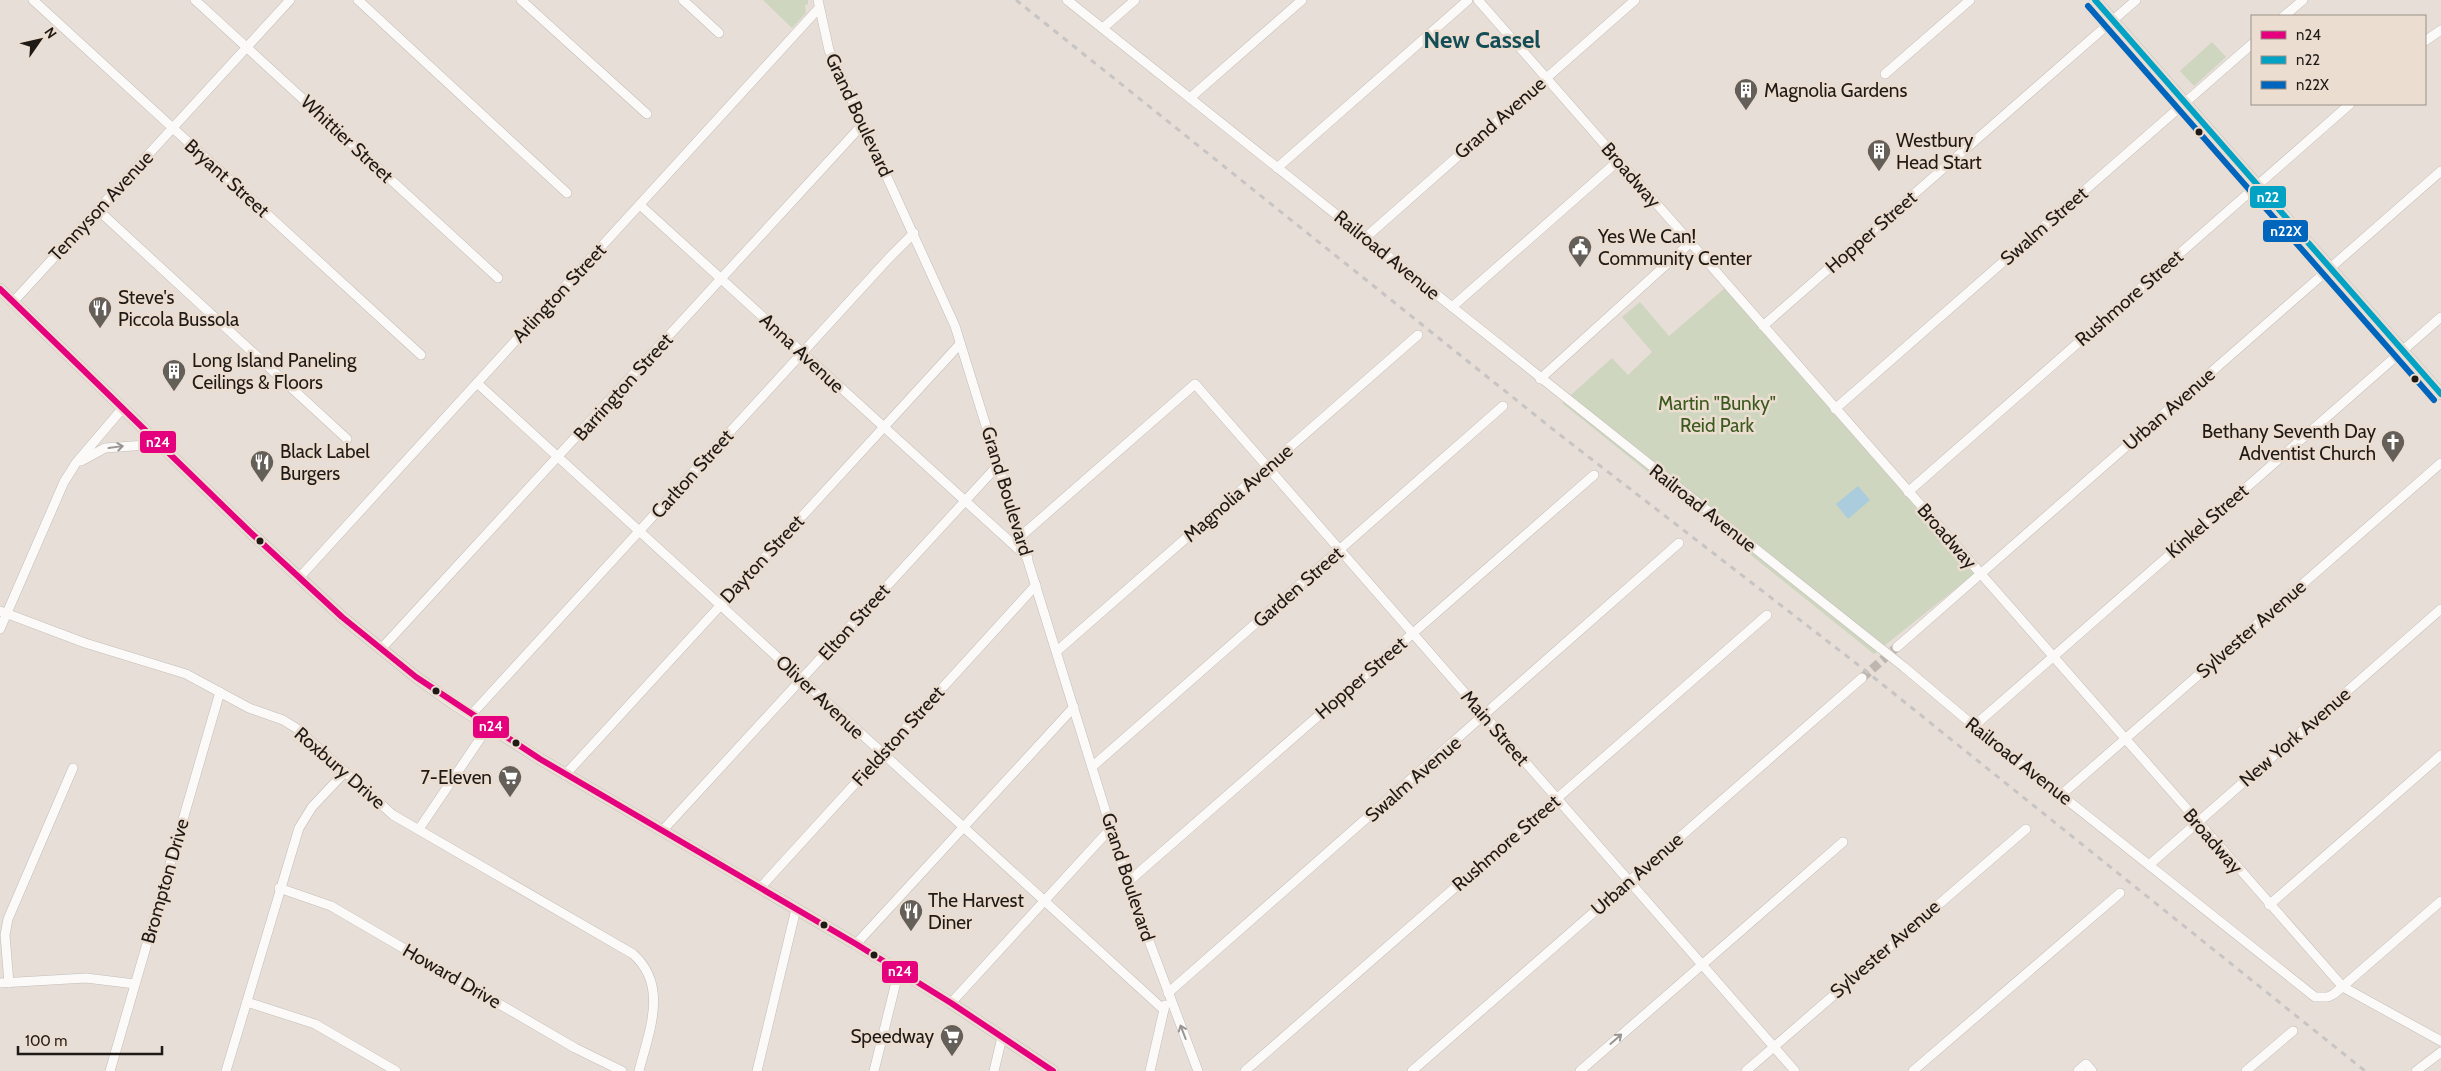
<svg xmlns="http://www.w3.org/2000/svg" width="2441" height="1071" font-family="Cabin,sans-serif">
  <rect width="100%" height="100%" fill="#e6ded7"/>
  <g fill="#ced6bf">
    <polygon points="763,0 808,0 808,4 805,5 806,13 792,28"/>
    <polygon points="2212,42 2226,57 2194,86 2180,71"/>
    <polygon points="1725,288 1974,574 1874,654 1562,403 1612,358 1628,375 1652,352 1622,317 1640,302 1669,336"/>
  </g>
  <polygon fill="#abccdc" points="1858,486 1870,500 1848,519 1836,504"/>
  <g fill="none" stroke-linecap="round" stroke-linejoin="round">
    <polyline stroke="#beb7b0" stroke-width="9" stroke-dasharray="9 4.5" stroke-linecap="butt" points="1862,678 1897,647"/>
    <g stroke="#c3bdb7" stroke-width="10">
      <g id="minor">
        <polyline points="33,0 421,355"/>
        <polyline points="195,0 498,278"/>
        <polyline points="358,0 567,193"/>
        <polyline points="521,0 647,114"/>
        <polyline points="683,0 719,33"/>
        <polyline points="818,0 829,50 955,326 1131,893 1198,1071"/>
        <polyline points="1067,0 1870,640"/>
        <polyline points="1478,0 2343,987 2441,1041"/>
        <polyline points="2284,16 2303,0"/>
        <polyline points="1103,28 1135,0"/>
        <polyline points="2425,41 2441,30"/>
        <polyline points="1885,74 1970,0"/>
        <polyline points="1190,98 1302,0"/>
        <polyline points="1277,168 1468,0"/>
        <polyline points="640,205 1028,558"/>
        <polyline points="98,210 347,439"/>
        <polyline points="1365,238 1635,0"/>
        <polyline points="14,301 290,0"/>
        <polyline points="1452,307 1618,161"/>
        <polyline points="1763,326 2136,0"/>
        <polyline points="1540,379 1690,243"/>
        <polyline points="477,383 1164,1010"/>
        <polyline points="1835,409 2252,44"/>
        <polyline points="81,461 105,448 160,444"/>
        <polyline points="1908,492 2350,104"/>
        <polyline points="1021,536 1195,384 1795,1071"/>
        <polyline points="299,578 819,8"/>
        <path d="M0,611L85,643L186,674L249,708L283,720L296,728L393,815L633,954C669,986 649,1031 639,1071"/>
        <polyline points="0,629 64,482 76,463 122,409"/>
        <polyline points="1897,647 2441,171"/>
        <polyline points="381,649 863,124"/>
        <polyline points="1057,651 1418,335"/>
        <polyline points="1904,667 1974,726 2315,997 2328,997 2334,994 2441,901"/>
        <polyline points="471,715 889,258 914,233"/>
        <polyline points="1974,726 2441,317"/>
        <polyline points="1092,767 1503,406"/>
        <polyline points="565,775 960,344"/>
        <polyline points="2061,795 2441,463"/>
        <polyline points="419,829 488,727"/>
        <polyline points="662,831 999,464"/>
        <polyline points="2149,865 2441,609"/>
        <polyline points="1128,882 1594,475"/>
        <polyline points="279,888 331,906 575,1048 622,1071"/>
        <polyline points="760,888 1036,585"/>
        <polyline points="2269,905 2441,755"/>
        <polyline points="856,944 1074,707"/>
        <polyline points="0,983 86,978 135,984"/>
        <polyline points="9,983 5,935 8,919 73,768"/>
        <polyline points="1168,993 1679,543"/>
        <polyline points="247,1002 315,1024 396,1071"/>
        <polyline points="951,1003 1111,828"/>
        <polyline points="110,1071 220,692"/>
        <polyline points="226,1071 299,828 312,807 344,773"/>
        <polyline points="757,1071 796,909"/>
        <polyline points="874,1071 899,970"/>
        <polyline points="994,1071 1002,1037"/>
        <polyline points="1150,1071 1165,1005"/>
        <polyline points="1245,1071 1767,615"/>
        <polyline points="1412,1071 1862,678"/>
        <polyline points="1580,1071 1843,842"/>
        <polyline points="1746,1071 2026,829"/>
        <polyline points="1913,1071 2120,893"/>
        <polyline points="2078,1071 2086,1064 2092,1071"/>
        <polyline points="2246,1071 2293,1031"/>
        <polyline points="2416,1071 2441,1052"/>
      </g>
    </g>
    <g stroke="#c1bdb9" stroke-width="12">
      <g id="major">
        <polyline points="2095,0 2441,394"/>
        <polyline points="0,289 250,532 342,617 416,677 454,704 540,759 856,944 951,1003 1053,1071"/>
      </g>
    </g>
    <use href="#minor" stroke="#fbfaf9" stroke-width="9"/>
    <use href="#major" stroke="#f0eae3" stroke-width="11"/>
    <polyline stroke="#c7c4c3" stroke-width="3" stroke-dasharray="6 6" stroke-linecap="butt" points="1016,0 1555,431 1857,664 2365,1071"/>
    <g stroke="#c3bdb7" stroke-width="10" stroke-linecap="butt">
      <polyline id="minor-bridge" points="1870,640 1904,667"/>
    </g>
    <use href="#minor-bridge" stroke="#fbfaf9" stroke-width="9"/>
    <g stroke="#ecddd1" stroke-width="10">
      <polyline id="bus-1" points="0,289 250,532 342,617 416,677 540,759 856,944 951,1003 1053,1071"/>
    </g>
    <g stroke="#ecddd1" stroke-width="10">
      <polyline id="bus-2" points="2095,0 2441,394"/>
    </g>
    <g stroke="#ecddd1" stroke-width="10">
      <polyline id="bus-3" points="2088,6 2434,400"/>
    </g>
    <use href="#bus-1" stroke="#e5007d" stroke-width="6"/>
    <use href="#bus-2" stroke="#02a2c5" stroke-width="6"/>
    <use href="#bus-3" stroke="#0065bd" stroke-width="6"/>
  </g>
  <defs><path id="oneway-shaft" d="M-6 0H5M1.5-3L5.5 0L1.5 3" fill="none" stroke-width="1.6" stroke-linecap="round" stroke-linejoin="round" transform="scale(1.25)"/></defs>
  <g stroke="#989593">
    <use href="#oneway-shaft" transform="translate(116 447) rotate(-8)"/>
    <use href="#oneway-shaft" transform="translate(1183 1032) rotate(-111)"/>
    <use href="#oneway-shaft" transform="translate(1616 1039) rotate(-41)"/>
  </g>
  <defs>
    <g id="building-pin" transform="scale(1.25)"><path d="M0 17L-7.5 6A9.5 9.5 0 1 1 7.5 6Z" fill="#655f5a" stroke="#ecddd1"/><path d="M-4-6H4V6H1V3H-1V6H-4ZM-2.5-4.3h1.7v1.8h-1.7ZM.8-4.3h1.7v1.8H.8ZM-2.5-1h1.7V.8h-1.7ZM.8-1h1.7V.8H.8Z" fill="#fff"/></g>
    <g id="civic-pin" transform="scale(1.25)"><path d="M0 17L-7.5 6A9.5 9.5 0 1 1 7.5 6Z" fill="#655f5a" stroke="#ecddd1"/><path d="M-.6-6.5H3V-4.5H.6V-3L4-1V1h2V6H-6V1h2V-1L-.6-3ZM-1.2 2.5V6h2.4V2.5Z" fill="#fff"/></g>
    <g id="restaurant-pin" transform="scale(1.25)"><path d="M0 17L-7.5 6A9.5 9.5 0 1 1 7.5 6Z" fill="#655f5a" stroke="#ecddd1"/><path d="M-5-6h1v4h1v-4h1v4h1v-4h1v5L-1.5 .5V6h-2V.5L-5-1ZM5-6V6H3V1.5H1.5Q1.5-4 5-6Z" fill="#fff"/></g>
    <g id="church-pin" transform="scale(1.25)"><path d="M0 17L-7.5 6A9.5 9.5 0 1 1 7.5 6Z" fill="#655f5a" stroke="#ecddd1"/><path d="M-1.2-6h2.4v3.5h3.3v2.4h-3.3V6h-2.4V-.1h-3.3v-2.4h3.3Z" fill="#fff"/></g>
    <g id="supermarket-pin" transform="scale(1.25)"><path d="M0 17L-7.5 6A9.5 9.5 0 1 1 7.5 6Z" fill="#655f5a" stroke="#ecddd1"/><path d="M-6-5.5h2.5l.6 2H6L4.5 2H-2.5L-4.4-4H-6ZM-1.5 3.2a1.3 1.3 0 1 0 .1 0ZM3 3.2a1.3 1.3 0 1 0 .1 0Z" fill="#fff"/></g>
  </defs>
  <g fill-rule="evenodd">
    <use href="#building-pin" x="1746" y="90"/>
    <use href="#building-pin" x="1879" y="151"/>
    <use href="#civic-pin" x="1580" y="247"/>
    <use href="#restaurant-pin" x="100" y="308"/>
    <use href="#building-pin" x="174" y="371"/>
    <use href="#church-pin" x="2393" y="442"/>
    <use href="#restaurant-pin" x="262" y="462"/>
    <use href="#supermarket-pin" x="510" y="777"/>
    <use href="#restaurant-pin" x="911" y="911"/>
    <use href="#supermarket-pin" x="952" y="1036"/>
  </g>
  <g fill="#1f1a16" stroke="#ecddd1" stroke-width="2">
    <circle cx="2199" cy="132" r="4.5"/>
    <circle cx="2415" cy="379" r="4.5"/>
    <circle cx="260" cy="541" r="4.5"/>
    <circle cx="436" cy="691" r="4.5"/>
    <circle cx="516" cy="743" r="4.5"/>
    <circle cx="824" cy="925" r="4.5"/>
    <circle cx="874" cy="955" r="4.5"/>
  </g>
  <g text-anchor="middle" dominant-baseline="central" stroke-width="5" stroke-linejoin="round" paint-order="stroke">
    <g font-size="19" fill="#1f1a16" stroke="#ecddd1" text-anchor="start">
      <text x="1764" y="90">Magnolia Gardens</text>
      <text x="1896" y="140">Westbury<tspan x="1896" dy="22">Head Start</tspan></text>
      <text x="1598" y="236">Yes We Can!<tspan x="1598" dy="22">Community Center</tspan></text>
      <text x="118" y="297">Steve's<tspan x="118" dy="22">Piccola Bussola</tspan></text>
      <text x="192" y="360">Long Island Paneling<tspan x="192" dy="22">Ceilings &amp; Floors</tspan></text>
      <text x="2376" y="431" text-anchor="end">Bethany Seventh Day<tspan x="2376" dy="22">Adventist Church</tspan></text>
      <text x="280" y="451">Black Label<tspan x="280" dy="22">Burgers</tspan></text>
      <text x="492" y="777" text-anchor="end">7-Eleven</text>
      <text x="928" y="900">The Harvest<tspan x="928" dy="22">Diner</tspan></text>
      <text x="934" y="1036" text-anchor="end">Speedway</text>
    </g>
    <g font-size="19" fill="#1f1a16" stroke="#ecddd1">
      <text transform="translate(859 115) rotate(65)">Grand Boulevard</text>
      <text transform="translate(1500 118) rotate(-41)">Grand Avenue</text>
      <text transform="translate(347 139) rotate(43)">Whittier Street</text>
      <text transform="translate(1631 175) rotate(49)">Broadway</text>
      <text transform="translate(227 178) rotate(42)">Bryant Street</text>
      <text transform="translate(101 206) rotate(-47)">Tennyson Avenue</text>
      <text transform="translate(2044 226) rotate(-41)">Swalm Street</text>
      <text transform="translate(1871 232) rotate(-41)">Hopper Street</text>
      <text transform="translate(1387 255) rotate(39)">Railroad Avenue</text>
      <text transform="translate(559 293) rotate(-47)">Arlington Street</text>
      <text transform="translate(2129 298) rotate(-41)">Rushmore Street</text>
      <text transform="translate(802 353) rotate(43)">Anna Avenue</text>
      <text transform="translate(623 387) rotate(-48)">Barrington Street</text>
      <text transform="translate(2169 409) rotate(-41)">Urban Avenue</text>
      <text transform="translate(692 474) rotate(-48)">Carlton Street</text>
      <text transform="translate(1007 491) rotate(73)">Grand Boulevard</text>
      <text transform="translate(1238 493) rotate(-41)">Magnolia Avenue</text>
      <text transform="translate(1703 508) rotate(38)">Railroad Avenue</text>
      <text transform="translate(2207 521) rotate(-41)">Kinkel Street</text>
      <text transform="translate(1947 536) rotate(49)">Broadway</text>
      <text transform="translate(762 559) rotate(-47)">Dayton Street</text>
      <text transform="translate(1298 587) rotate(-41)">Garden Street</text>
      <text transform="translate(854 622) rotate(-48)">Elton Street</text>
      <text transform="translate(2251 629) rotate(-41)">Sylvester Avenue</text>
      <text transform="translate(1361 678) rotate(-41)">Hopper Street</text>
      <text transform="translate(820 697) rotate(43)">Oliver Avenue</text>
      <text transform="translate(1495 728) rotate(49)">Main Street</text>
      <text transform="translate(898 736) rotate(-48)">Fieldston Street</text>
      <text transform="translate(2295 737) rotate(-41)">New York Avenue</text>
      <text transform="translate(2019 761) rotate(38)">Railroad Avenue</text>
      <text transform="translate(340 768) rotate(41)">Roxbury Drive</text>
      <text transform="translate(1413 779) rotate(-41)">Swalm Avenue</text>
      <text transform="translate(2213 841) rotate(49)">Broadway</text>
      <text transform="translate(1506 843) rotate(-41)">Rushmore Street</text>
      <text transform="translate(1637 874) rotate(-41)">Urban Avenue</text>
      <text transform="translate(1128 877) rotate(72)">Grand Boulevard</text>
      <text transform="translate(165 881) rotate(-74)">Brompton Drive</text>
      <text transform="translate(1885 949) rotate(-41)">Sylvester Avenue</text>
      <text transform="translate(452 976) rotate(30)">Howard Drive</text>
    </g>
    <g font-size="19" fill="#3a591c" stroke="#ecddd1">
      <text x="1717" y="403">Martin "Bunky"<tspan x="1717" dy="22">Reid Park</tspan></text>
    </g>
    <g font-size="24" font-weight="bold" fill="#134e57" stroke="#ecddd1">
      <text x="1482" y="39">New Cassel</text>
    </g>
  </g>
  <g stroke="#ecddd1" stroke-width="2">
    <rect x="2249" y="185" width="38" height="24" rx="5" fill="#02a2c5"/>
    <rect x="2262" y="219" width="47" height="24" rx="5" fill="#0065bd"/>
    <rect x="139" y="430" width="38" height="24" rx="5" fill="#e5007d"/>
    <rect x="472" y="715" width="38" height="24" rx="5" fill="#e5007d"/>
    <rect x="881" y="960" width="38" height="24" rx="5" fill="#e5007d"/>
  </g>
  <g font-size="14" text-anchor="middle" font-weight="bold" fill="#fff">
    <text x="2268" y="202">n22</text>
    <text x="2286" y="236">n22X</text>
    <text x="158" y="447">n24</text>
    <text x="491" y="731">n24</text>
    <text x="900" y="976">n24</text>
  </g>
  <rect x="2251" y="15" width="175" height="90" fill="#ecddd1" stroke="#9a8f86"/>
  <rect x="2261" y="31" width="25" height="8" fill="#e5007d" stroke="#9a8f86"/>
  <text x="2296" y="40" font-size="15" fill="#1f1a16">n24</text>
  <rect x="2261" y="56" width="25" height="8" fill="#02a2c5" stroke="#9a8f86"/>
  <text x="2296" y="65" font-size="15" fill="#1f1a16">n22</text>
  <rect x="2261" y="81" width="25" height="8" fill="#0065bd" stroke="#9a8f86"/>
  <text x="2296" y="90" font-size="15" fill="#1f1a16">n22X</text>
  <g transform="translate(40 40) rotate(56)" stroke="#ecddd1" stroke-width="4" paint-order="stroke">
  <path d="M0-4L9 19L0 12L-9 19Z" fill="#1f1a16"/>
  <text y="-8" font-size="14" font-weight="bold" text-anchor="middle" fill="#1f1a16">N</text>
  </g>
  <path d="M18 1046v8h144v-8" fill="none" stroke="#1f1a16" stroke-width="2.5"/>
  <text x="25" y="1046" font-size="15" fill="#1f1a16" stroke="#ecddd1" stroke-width="4" paint-order="stroke">100 m</text>
</svg>
